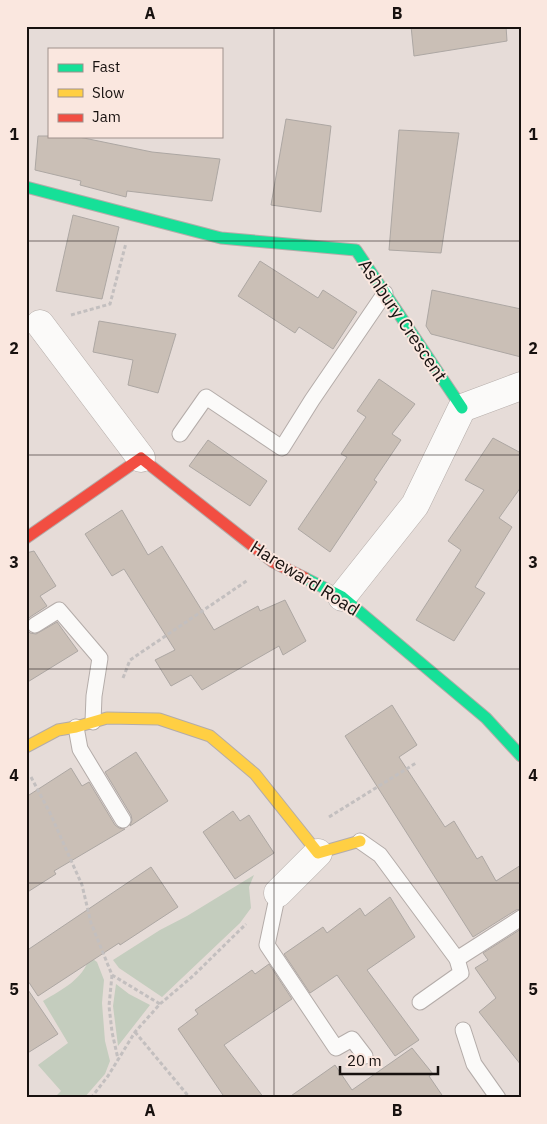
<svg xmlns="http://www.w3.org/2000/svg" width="547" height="1124" font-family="'IBM Plex Sans',sans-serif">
  <rect width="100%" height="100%" fill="#e6dcd8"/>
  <g fill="#c4cdbe">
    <polygon points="254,875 249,887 251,908 240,923 162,997 119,968 113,960 160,930 187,916"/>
    <path d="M90,957L97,962L104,980L102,1003L105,1041L110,1061L105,1074L84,1098H54L61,1091L38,1065L68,1043L43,1001C63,989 82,980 90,957Z"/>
    <polygon points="116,984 129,994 150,1005 118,1046 113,1006"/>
  </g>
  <g fill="#cabfb6" stroke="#ada7a3">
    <polygon points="411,26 506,26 507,41 414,56"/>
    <polygon points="286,119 331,126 321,212 271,205"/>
    <polygon points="399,130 459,133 441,253 389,250"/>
    <polygon points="38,136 74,136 152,152 220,159 212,201 127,191 126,197 80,185 81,181 35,170"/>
    <polygon points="73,215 119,227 102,299 56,291"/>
    <polygon points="260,261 318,298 323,290 357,312 333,349 299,327 295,333 238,296"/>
    <polygon points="432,290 521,309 521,357 431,334 426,326"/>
    <polygon points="99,321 176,334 158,393 128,385 133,360 93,352"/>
    <polygon points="379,379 415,404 392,434 401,440 374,480 377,482 330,552 298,529 347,457 341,454 366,417 357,411"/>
    <polygon points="493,438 521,453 521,487 499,518 512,527 475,587 485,593 454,641 416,620 461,550 448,541 484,490 465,480"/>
    <polygon points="208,440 267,481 250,506 189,466"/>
    <polygon points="122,510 148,555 162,546 214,630 258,606 260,611 285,600 306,641 283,655 279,646 202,690 191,675 171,686 155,660 175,650 124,569 112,576 85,534"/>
    <polygon points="34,551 56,586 40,596 47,606 30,617 26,622 26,553"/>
    <polygon points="57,622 78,651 26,683 26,628 30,633 36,634"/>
    <polygon points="392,705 417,745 399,757 445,827 454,821 477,859 482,856 496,881 521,865 521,909 516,910 473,937 345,736"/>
    <polygon points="136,752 168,801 130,826 132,820 131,815 105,772"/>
    <polygon points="71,768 82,786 89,782 115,825 119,828 125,829 54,871 56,874 26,893 26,797"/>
    <polygon points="233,811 240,821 249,815 274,853 235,879 203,832"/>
    <polygon points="151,867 178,907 120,945 119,943 38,996 26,978 26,951"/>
    <polygon points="390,897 415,937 367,970 419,1040 395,1056 337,975 310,993 284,954 323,927 327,933 360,908 365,916"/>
    <polygon points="521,929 521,1065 479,1012 496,998 475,968 488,960 483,953"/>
    <polygon points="269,964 292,999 224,1045 264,1098 225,1098 178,1029 198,1014 195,1010 252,970 255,974"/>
    <polygon points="26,987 58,1034 26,1054"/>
    <polygon points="412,1048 433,1074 429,1076 444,1098 288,1098 335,1065 352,1090"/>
  </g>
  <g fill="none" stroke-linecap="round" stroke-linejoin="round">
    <g stroke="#b4aca9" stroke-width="17">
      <g id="lane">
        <polyline points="180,434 206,397 282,448 312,400 385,293"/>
        <polyline points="35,625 59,610 100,658 94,696 93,722"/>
        <polyline points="76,727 80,749 123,820"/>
        <polyline points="360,841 380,855 457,959 461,973 420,1002"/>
        <polyline points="278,893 267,945 336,1048 352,1039 365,1056"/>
        <polyline points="457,959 521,918"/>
        <polyline points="463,1030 474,1064 498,1098"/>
      </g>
    </g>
    <g stroke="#b4aca9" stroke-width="29">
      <g id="street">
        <polyline points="40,324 141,458"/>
        <polyline points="342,597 415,505 462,408 521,386"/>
        <polyline points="278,893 318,853"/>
      </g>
    </g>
    <g stroke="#b4aca9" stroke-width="13">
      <g id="fast">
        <polyline points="26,187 221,238 356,250 462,408"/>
        <polyline points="305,578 342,597 486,718 521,756"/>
      </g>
    </g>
    <g stroke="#b4aca9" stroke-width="13">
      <polyline id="slow" points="26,747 58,730 76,727 107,718 159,719 210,736 255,774 318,853 360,841"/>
    </g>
    <g stroke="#b4aca9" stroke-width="13">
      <polyline id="jam" points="26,538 141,458 273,562 305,578"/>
    </g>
    <g stroke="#c3bfbf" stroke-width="3" stroke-dasharray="4 2.5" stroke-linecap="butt">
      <polyline points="71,315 110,304 126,243"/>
      <polyline points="123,678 130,660 248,580"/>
      <polyline points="31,777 50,813 82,885 91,923 112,975 160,1004"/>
      <polyline points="329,817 416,763"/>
      <polyline points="112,975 109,1006 112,1032 118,1059"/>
      <polyline points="135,1032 190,1098"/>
      <polyline points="91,1098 108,1076 135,1032 160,1004 193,976 246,924"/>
    </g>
    <use href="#lane" stroke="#fbfaf9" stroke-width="15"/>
    <use href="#street" stroke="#fbfaf9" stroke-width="28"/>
    <use href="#fast" stroke="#16e098" stroke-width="11"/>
    <use href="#slow" stroke="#ffcf43" stroke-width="11"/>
    <use href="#jam" stroke="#f24e42" stroke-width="11"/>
  </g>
  <path fill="none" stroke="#17110f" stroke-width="1" stroke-opacity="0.55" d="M274,26V1098M26,241H521M26,455H521M26,669H521M26,883H521"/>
  <g text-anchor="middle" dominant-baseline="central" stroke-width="4" stroke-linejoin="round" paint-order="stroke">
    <g font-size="18" fill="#17110f" stroke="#fae7df">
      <text transform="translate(403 320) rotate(56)">Ashbury Crescent</text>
      <text transform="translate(305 578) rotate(32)">Hareward Road</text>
    </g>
  </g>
  <rect width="547" height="1124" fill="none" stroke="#fae7df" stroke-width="55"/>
  <rect x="48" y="48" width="175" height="90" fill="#fae7df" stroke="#9f918c"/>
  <rect x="58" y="64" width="25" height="8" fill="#16e098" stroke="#9f918c"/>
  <text x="92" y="72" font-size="15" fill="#17110f">Fast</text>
  <rect x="58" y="89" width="25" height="8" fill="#ffcf43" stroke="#9f918c"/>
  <text x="92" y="98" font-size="15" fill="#17110f">Slow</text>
  <rect x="58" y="114" width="25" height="8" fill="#f24e42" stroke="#9f918c"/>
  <text x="92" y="122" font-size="15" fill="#17110f">Jam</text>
  <path d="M340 1066v8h98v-8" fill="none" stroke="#17110f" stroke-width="2.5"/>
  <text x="347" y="1066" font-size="15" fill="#17110f" stroke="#fae7df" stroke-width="4" paint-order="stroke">20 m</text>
  <rect x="28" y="28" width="492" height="1068" fill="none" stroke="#17110f" stroke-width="2"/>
  <g font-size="16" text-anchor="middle" font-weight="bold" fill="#17110f">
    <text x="150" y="19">A</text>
    <text x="397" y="19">B</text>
    <text x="14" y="140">1</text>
    <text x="533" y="140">1</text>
    <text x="14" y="354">2</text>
    <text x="533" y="354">2</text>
    <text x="14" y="568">3</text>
    <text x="533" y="568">3</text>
    <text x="14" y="781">4</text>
    <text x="533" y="781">4</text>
    <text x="14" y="995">5</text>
    <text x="533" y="995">5</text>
    <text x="150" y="1116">A</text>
    <text x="397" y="1116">B</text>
  </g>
</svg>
